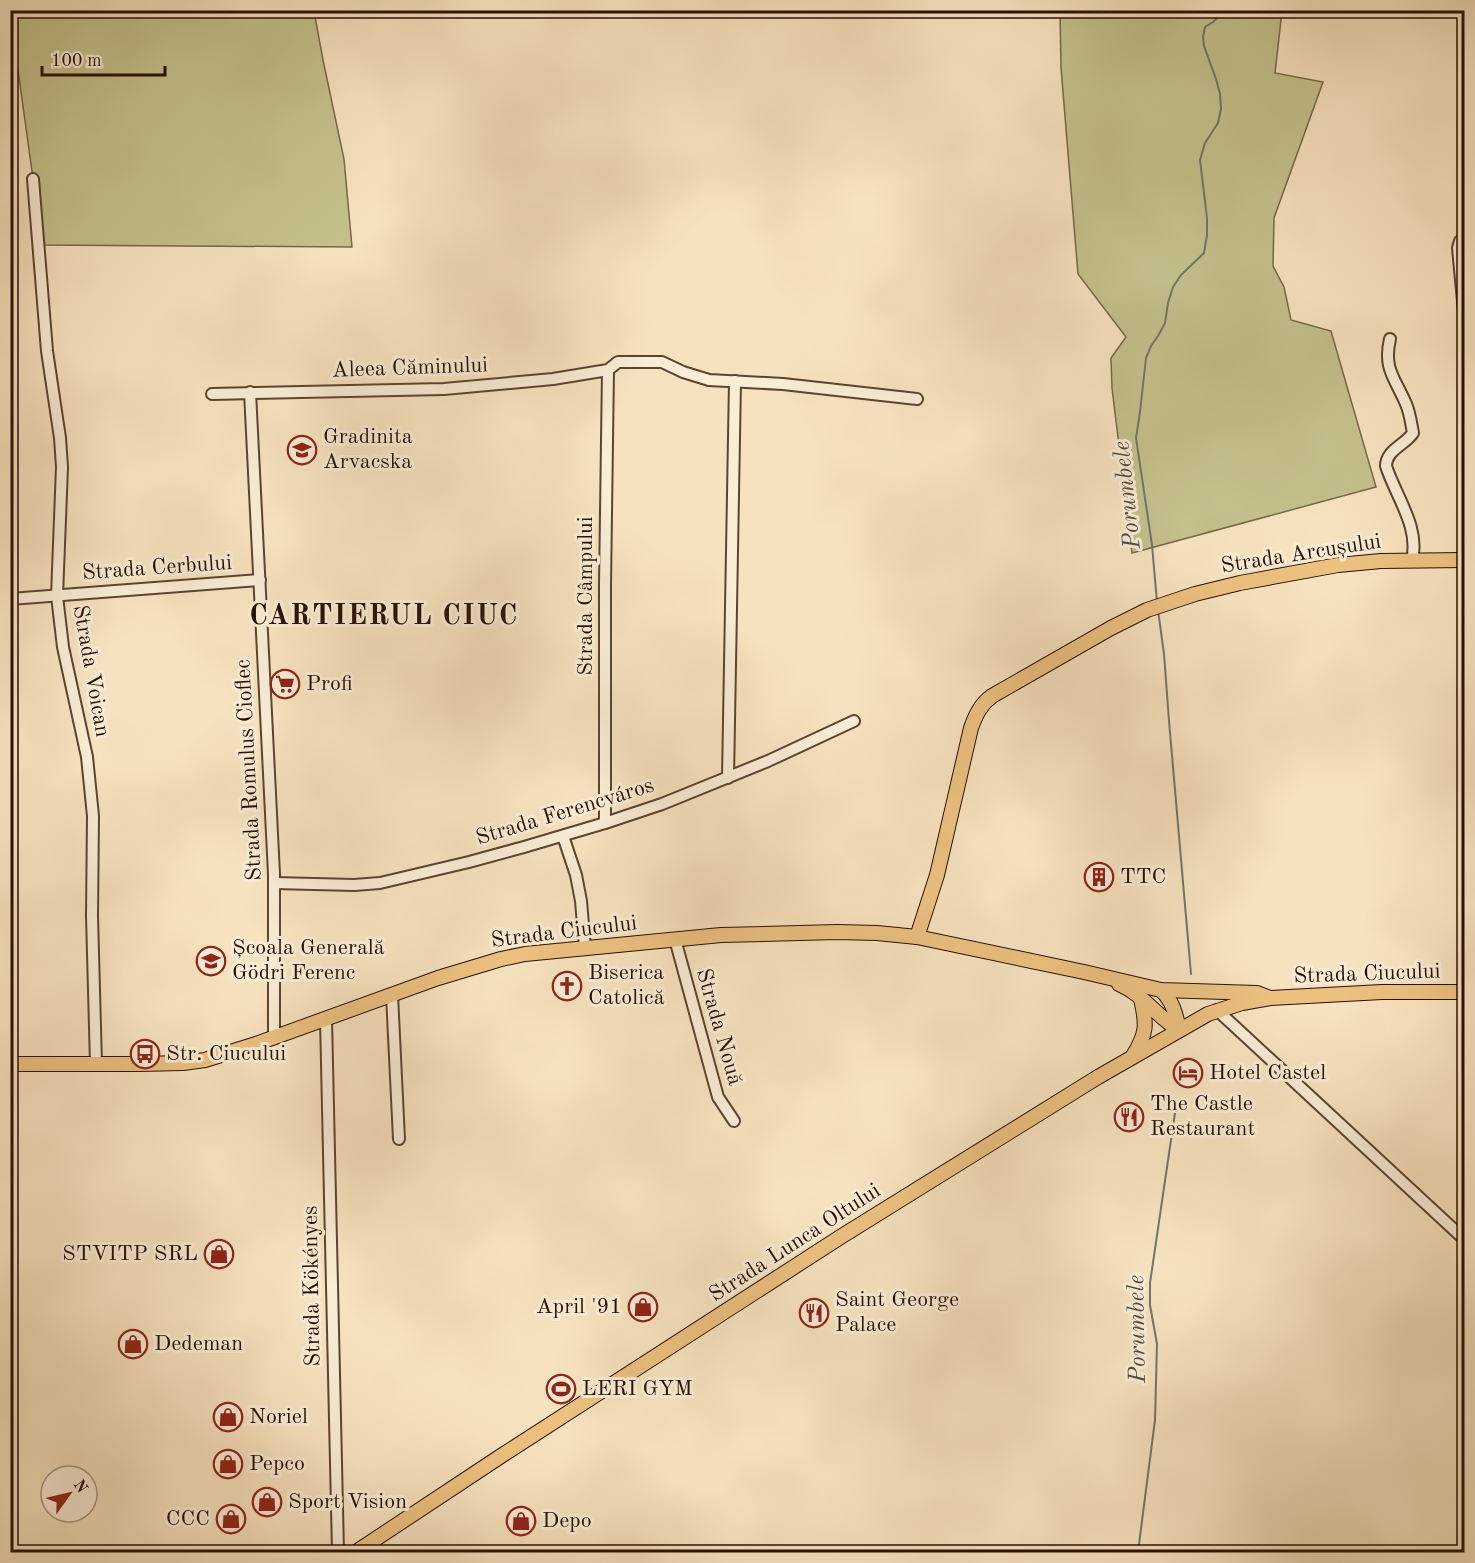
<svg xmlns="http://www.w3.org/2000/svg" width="1475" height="1563" font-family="'Old Standard TT',serif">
  <rect width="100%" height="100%" fill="#f7e2bf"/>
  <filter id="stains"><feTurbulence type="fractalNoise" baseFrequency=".00333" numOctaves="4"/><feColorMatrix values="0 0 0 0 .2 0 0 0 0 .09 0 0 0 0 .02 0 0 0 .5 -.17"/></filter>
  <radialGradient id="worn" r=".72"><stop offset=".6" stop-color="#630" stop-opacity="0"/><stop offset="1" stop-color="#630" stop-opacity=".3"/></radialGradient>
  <g fill="#c4c18d" stroke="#766848" stroke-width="1.5">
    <polygon points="10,11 314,11 323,60 344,159 352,247 39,245 33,179 11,19"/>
    <polygon points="1060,11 1282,11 1275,73 1323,82 1274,218 1273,266 1284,287 1291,320 1331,331 1376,487 1132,553 1112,388 1111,358 1126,337 1078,274 1061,68"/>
  </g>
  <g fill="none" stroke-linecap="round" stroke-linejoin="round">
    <g stroke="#6e776e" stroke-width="2">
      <polyline points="1157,602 1152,545 1136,438 1140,412 1146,358 1151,346 1158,336 1165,323 1168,303 1173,287 1181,275 1204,253 1207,235 1207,218 1200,160 1205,143 1218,123 1221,109 1220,94 1216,79 1204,46 1203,37 1205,27 1213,22 1226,10"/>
      <polyline points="1158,610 1164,654 1169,721 1191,974"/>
      <polyline points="1138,1552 1155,1420 1157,1344 1150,1305 1150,1283 1176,1106"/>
    </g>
    <g stroke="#5b4432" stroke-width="14">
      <g id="minor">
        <polyline points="33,179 47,351 60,438 62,467 57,596 63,647 87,757 93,816 92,916 96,1064"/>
        <polyline points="1464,239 1460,241 1458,248 1464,312"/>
        <path d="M1390,339C1383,369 1395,378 1406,404C1410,413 1411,423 1413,433C1405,445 1386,450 1386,466C1396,497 1420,527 1412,560"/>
        <polyline points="250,392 274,874 274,1038"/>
        <polyline points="212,394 444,389 553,379 608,370 618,362 662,362 683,372 709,380 783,384 917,399"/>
        <polyline points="10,599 260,580"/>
        <polyline points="728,778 735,381"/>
        <polyline points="605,823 605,585 608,370"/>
        <polyline points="563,836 576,875 581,901 585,948"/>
        <polyline points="274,883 354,885 380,883 469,862 524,847 605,823 662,804 768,761 854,721"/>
        <polyline points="675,939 718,1097 734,1121"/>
        <polyline points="392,995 399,1139"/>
        <polyline points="1217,1010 1464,1239"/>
        <polyline points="326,1019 338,1552"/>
      </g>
    </g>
    <g stroke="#270f03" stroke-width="16">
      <g id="major">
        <path d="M917,937L937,875L971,728C976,714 981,704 992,696L1111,628L1147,610L1195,594L1240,583L1338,565L1381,561L1464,560"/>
        <path d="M1119,984C1143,994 1157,1017 1179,1030"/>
        <path d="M1161,990C1173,1001 1176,1015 1179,1030"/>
        <path d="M1133,1056C1147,1033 1147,1025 1141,999"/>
        <polyline points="10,1064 140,1064 183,1063 205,1060 253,1045 438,978 501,959 525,954 721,935 837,932 877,933 917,937 1084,972 1161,990 1257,993 1270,998"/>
        <polyline points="356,1552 501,1456 842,1236 1098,1077 1208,1014 1242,1003 1270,998 1382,992 1464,992"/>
      </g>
    </g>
    <use href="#minor" stroke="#faecd5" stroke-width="10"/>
    <use href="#major" stroke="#ecc180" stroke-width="14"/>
  </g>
  <defs>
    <g id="school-ring" transform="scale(1.5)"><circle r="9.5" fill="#faecd5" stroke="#8f2418" stroke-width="1.5"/><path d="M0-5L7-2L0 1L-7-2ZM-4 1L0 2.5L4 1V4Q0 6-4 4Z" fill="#8f2418"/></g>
    <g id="supermarket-ring" transform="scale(1.5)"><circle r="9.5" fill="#faecd5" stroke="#8f2418" stroke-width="1.5"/><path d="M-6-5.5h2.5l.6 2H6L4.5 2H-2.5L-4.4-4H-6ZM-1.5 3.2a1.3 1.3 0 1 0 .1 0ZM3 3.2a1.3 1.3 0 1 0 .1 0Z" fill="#8f2418"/></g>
    <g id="building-ring" transform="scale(1.5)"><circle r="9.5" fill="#faecd5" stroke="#8f2418" stroke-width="1.5"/><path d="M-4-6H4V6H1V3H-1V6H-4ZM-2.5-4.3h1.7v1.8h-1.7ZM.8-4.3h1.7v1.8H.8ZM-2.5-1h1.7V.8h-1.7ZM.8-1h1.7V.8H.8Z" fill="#8f2418"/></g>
    <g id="church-ring" transform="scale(1.5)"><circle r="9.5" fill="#faecd5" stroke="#8f2418" stroke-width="1.5"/><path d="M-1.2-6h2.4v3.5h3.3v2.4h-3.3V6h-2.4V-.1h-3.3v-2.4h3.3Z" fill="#8f2418"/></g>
    <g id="bus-ring" transform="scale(1.5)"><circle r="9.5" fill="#faecd5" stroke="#8f2418" stroke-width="1.5"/><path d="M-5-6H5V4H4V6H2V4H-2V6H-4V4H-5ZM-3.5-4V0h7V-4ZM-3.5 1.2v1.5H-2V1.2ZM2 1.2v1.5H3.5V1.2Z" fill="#8f2418"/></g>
    <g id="hotel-ring" transform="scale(1.5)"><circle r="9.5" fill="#faecd5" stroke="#8f2418" stroke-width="1.5"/><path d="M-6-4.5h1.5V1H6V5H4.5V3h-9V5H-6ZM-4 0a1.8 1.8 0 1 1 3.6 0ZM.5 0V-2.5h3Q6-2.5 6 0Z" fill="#8f2418"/></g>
    <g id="restaurant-ring" transform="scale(1.5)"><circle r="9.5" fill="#faecd5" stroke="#8f2418" stroke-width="1.5"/><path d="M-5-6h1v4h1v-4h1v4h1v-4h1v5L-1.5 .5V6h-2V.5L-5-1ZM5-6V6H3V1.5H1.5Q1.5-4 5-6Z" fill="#8f2418"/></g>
    <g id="shop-ring" transform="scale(1.5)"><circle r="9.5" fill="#faecd5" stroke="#8f2418" stroke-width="1.5"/><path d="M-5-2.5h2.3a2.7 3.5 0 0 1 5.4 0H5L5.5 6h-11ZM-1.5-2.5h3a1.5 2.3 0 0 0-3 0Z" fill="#8f2418"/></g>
    <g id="stadium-ring" transform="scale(1.5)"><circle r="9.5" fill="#faecd5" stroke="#8f2418" stroke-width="1.5"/><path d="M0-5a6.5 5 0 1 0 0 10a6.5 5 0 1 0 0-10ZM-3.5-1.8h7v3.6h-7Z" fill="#8f2418"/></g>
  </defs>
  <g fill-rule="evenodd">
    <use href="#school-ring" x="302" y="450"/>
    <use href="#supermarket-ring" x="285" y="684"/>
    <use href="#building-ring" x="1099" y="877"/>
    <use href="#school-ring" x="211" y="961"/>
    <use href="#church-ring" x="567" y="986"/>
    <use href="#bus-ring" x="145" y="1054"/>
    <use href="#hotel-ring" x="1188" y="1073"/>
    <use href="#restaurant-ring" x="1129" y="1117"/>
    <use href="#shop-ring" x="219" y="1254"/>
    <use href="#shop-ring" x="643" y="1307"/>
    <use href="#restaurant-ring" x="814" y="1313"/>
    <use href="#shop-ring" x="133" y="1344"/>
    <use href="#stadium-ring" x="561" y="1389"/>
    <use href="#shop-ring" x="228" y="1417"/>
    <use href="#shop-ring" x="228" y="1464"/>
    <use href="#shop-ring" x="267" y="1502"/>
    <use href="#shop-ring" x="231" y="1519"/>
    <use href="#shop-ring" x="521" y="1521"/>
  </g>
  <g text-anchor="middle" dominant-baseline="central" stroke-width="6" stroke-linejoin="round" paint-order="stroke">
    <g font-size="22" fill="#270f03" stroke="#faecd5">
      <text transform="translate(410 368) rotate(-2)">Aleea Căminului</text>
      <text transform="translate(1301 554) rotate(-9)">Strada Arcușului</text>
      <text transform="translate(157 568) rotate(-4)">Strada Cerbului</text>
      <text transform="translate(586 596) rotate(-90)">Strada Câmpului</text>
      <text transform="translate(91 671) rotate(80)">Strada Voican</text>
      <text transform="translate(249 770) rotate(-93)">Strada Romulus Cioflec</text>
      <text transform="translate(565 812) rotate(-17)">Strada Ferencváros</text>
      <text transform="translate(564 932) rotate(-7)">Strada Ciucului</text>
      <text transform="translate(1367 974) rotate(-2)">Strada Ciucului</text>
      <text transform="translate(719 1027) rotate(74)">Strada Nouă</text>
      <text transform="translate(795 1243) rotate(-33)">Strada Lunca Oltului</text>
      <text transform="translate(312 1286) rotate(-91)">Strada Kökényes</text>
    </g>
    <g font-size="22" fill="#270f03" stroke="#faecd5" text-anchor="start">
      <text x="323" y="437">Gradinita<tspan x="323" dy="25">Arvacska</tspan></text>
      <text x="306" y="684">Profi</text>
      <text x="1120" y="877">TTC</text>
      <text x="232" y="948">Școala Generală<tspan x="232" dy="25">Gödri Ferenc</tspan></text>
      <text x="588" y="973">Biserica<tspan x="588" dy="25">Catolică</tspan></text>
      <text x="166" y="1054">Str. Ciucului</text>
      <text x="1209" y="1073">Hotel Castel</text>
      <text x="1150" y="1104">The Castle<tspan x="1150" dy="25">Restaurant</tspan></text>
      <text x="198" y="1254" text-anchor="end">STVITP SRL</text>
      <text x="835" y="1300">Saint George<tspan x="835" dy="25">Palace</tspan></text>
      <text x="622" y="1307" text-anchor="end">April '91</text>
      <text x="154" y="1344">Dedeman</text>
      <text x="582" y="1389">LERI GYM</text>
      <text x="249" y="1417">Noriel</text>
      <text x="249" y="1464">Pepco</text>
      <text x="288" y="1502">Sport Vision</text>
      <text x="210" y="1519" text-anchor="end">CCC</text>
      <text x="542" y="1521">Depo</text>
    </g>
    <g font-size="24" font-style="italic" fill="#504c41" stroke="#faecd5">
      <text transform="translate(1128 495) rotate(-96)">Porumbele</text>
      <text transform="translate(1138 1329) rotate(-91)">Porumbele</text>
    </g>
    <g font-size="28" font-weight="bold" letter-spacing="1.5" fill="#270f03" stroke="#faecd5">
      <text x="384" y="617">CARTIERUL CIUC</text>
    </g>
  </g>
  <rect width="1475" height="1563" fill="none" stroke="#f7e2bf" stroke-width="36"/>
  <rect x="12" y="12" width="1451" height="1539" fill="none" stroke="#270f03" stroke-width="3"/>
  <rect x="18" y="18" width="1439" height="1527" fill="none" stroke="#270f03" stroke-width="1.5"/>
  <g transform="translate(69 1494) rotate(56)"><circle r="28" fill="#faecd5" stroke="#a69481" stroke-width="1.5"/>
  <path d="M0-4.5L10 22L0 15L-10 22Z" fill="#8f2418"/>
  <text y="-9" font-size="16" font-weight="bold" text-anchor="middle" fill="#270f03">N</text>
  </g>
  <path d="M42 66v9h123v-9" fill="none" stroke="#270f03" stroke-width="3"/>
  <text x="51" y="66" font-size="18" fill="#270f03" stroke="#faecd5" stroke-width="4.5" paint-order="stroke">100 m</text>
  <rect width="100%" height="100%" filter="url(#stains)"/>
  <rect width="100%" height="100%" fill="url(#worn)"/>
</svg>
